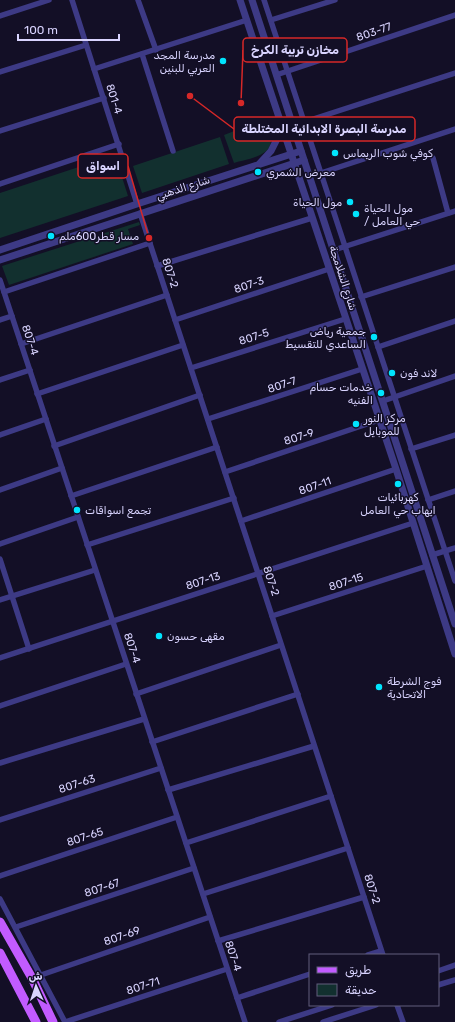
<svg xmlns="http://www.w3.org/2000/svg" width="455" height="1022" font-family="Rubik,Cairo,sans-serif">
  <rect width="100%" height="100%" fill="#130f26"/>
  <g fill="#12302f">
    <path d="M265,119C267,126 271,134 271,140C271,157 246,159 234,163L224,135Z"/>
    <polygon points="220,137 229,164 142,193 133,166"/>
    <polygon points="115,155 128,196 0,238 0,193"/>
    <polygon points="139,222 140,225 128,229 133,244 9,285 2,266"/>
  </g>
  <g fill="none" stroke-linecap="round" stroke-linejoin="round">
    <g stroke="#3d3a85" stroke-width="5.5">
      <polyline points="72,0 137,204"/>
      <polyline points="138,0 156,50"/>
      <polyline points="264,0 455,581"/>
      <polyline points="0,16 49,0"/>
      <polyline points="271,20 335,0"/>
      <polyline points="142,54 173,151"/>
      <polyline points="94,69 247,20"/>
      <polyline points="0,72 86,45"/>
      <polyline points="276,75 455,15"/>
      <polyline points="304,122 455,73"/>
      <polyline points="0,131 104,98"/>
      <polyline points="433,158 448,213"/>
      <polyline points="321,173 455,129"/>
      <polyline points="0,184 119,144"/>
      <polyline points="140,213 383,955"/>
      <polyline points="334,250 455,211"/>
      <polyline points="157,266 312,218"/>
      <polyline points="0,280 245,1022"/>
      <polyline points="4,292 150,243"/>
      <polyline points="361,297 455,267"/>
      <polyline points="0,320 12,316"/>
      <polyline points="175,320 329,269"/>
      <polyline points="21,344 167,295"/>
      <polyline points="378,347 455,321"/>
      <polyline points="191,368 345,319"/>
      <polyline points="0,380 30,370"/>
      <polyline points="37,394 183,345"/>
      <polyline points="383,401 455,376"/>
      <polyline points="208,419 362,369"/>
      <polyline points="0,435 46,419"/>
      <polyline points="54,446 200,395"/>
      <polyline points="411,449 455,435"/>
      <polyline points="225,472 379,420"/>
      <polyline points="0,490 62,468"/>
      <polyline points="71,496 217,447"/>
      <polyline points="428,500 455,491"/>
      <polyline points="241,521 396,469"/>
      <polyline points="0,544 78,517"/>
      <polyline points="87,545 234,498"/>
      <polyline points="432,555 455,548"/>
      <polyline points="0,559 29,649"/>
      <polyline points="0,600 95,570"/>
      <polyline points="272,616 427,566"/>
      <polyline points="0,658 413,523"/>
      <polyline points="136,694 281,645"/>
      <polyline points="0,706 126,664"/>
      <polyline points="152,742 298,694"/>
      <polyline points="0,763 144,719"/>
      <polyline points="168,790 314,746"/>
      <polyline points="0,820 161,768"/>
      <polyline points="186,843 331,796"/>
      <polyline points="0,876 177,817"/>
      <polyline points="203,894 348,848"/>
      <polyline points="0,899 65,1022"/>
      <polyline points="16,927 194,868"/>
      <polyline points="218,941 364,897"/>
      <polyline points="368,955 381,951"/>
      <polyline points="438,971 455,965"/>
      <polyline points="41,975 210,917"/>
      <polyline points="438,985 455,980"/>
      <polyline points="237,998 310,974"/>
      <polyline points="397,1005 403,1022"/>
      <polyline points="65,1022 227,969"/>
      <polyline points="279,1022 332,1005"/>
      <polyline points="323,1022 376,1005"/>
    </g>
    <g stroke="#3d3a85" stroke-width="7">
      <polyline points="240,0 396,469 455,654"/>
      <polyline points="252,0 455,624"/>
      <polyline points="260,163 271,151 282,129"/>
      <polyline points="0,250 137,204 301,151"/>
      <polyline points="0,260 304,160"/>
    </g>
    <g stroke="#c25bff" stroke-width="9">
      <polyline points="0,922 32,978 53,1022"/>
      <polyline points="0,953 36,1022"/>
    </g>
  </g>
  <g fill="#00e5ff" stroke="#130f26" stroke-width="1.5">
    <circle cx="223" cy="61" r="4"/>
    <circle cx="335" cy="153" r="4"/>
    <circle cx="258" cy="172" r="4"/>
    <circle cx="350" cy="202" r="4"/>
    <circle cx="356" cy="214" r="4"/>
    <circle cx="51" cy="236" r="4"/>
    <circle cx="374" cy="337" r="4"/>
    <circle cx="392" cy="373" r="4"/>
    <circle cx="381" cy="393" r="4"/>
    <circle cx="356" cy="424" r="4"/>
    <circle cx="398" cy="484" r="4"/>
    <circle cx="77" cy="510" r="4"/>
    <circle cx="159" cy="636" r="4"/>
    <circle cx="379" cy="687" r="4"/>
  </g>
  <g text-anchor="middle" dominant-baseline="central" stroke-width="3" stroke-linejoin="round" paint-order="stroke">
    <g font-size="11" fill="#d9d4ff" stroke="#130f26">
      <text transform="translate(374 32) rotate(-19)">803-77</text>
      <text transform="translate(114 99) rotate(72)">801-4</text>
      <text transform="translate(183 188) rotate(-18)">شارع الذهبي</text>
      <text transform="translate(170 273) rotate(72)">807-2</text>
      <text transform="translate(343 278) rotate(72)">شارع الشلامجة</text>
      <text transform="translate(249 285) rotate(-19)">807-3</text>
      <text transform="translate(254 337) rotate(-18)">807-5</text>
      <text transform="translate(30 340) rotate(72)">807-4</text>
      <text transform="translate(282 385) rotate(-18)">807-7</text>
      <text transform="translate(299 437) rotate(-18)">807-9</text>
      <text transform="translate(315 486) rotate(-19)">807-11</text>
      <text transform="translate(203 581) rotate(-18)">807-13</text>
      <text transform="translate(271 581) rotate(72)">807-2</text>
      <text transform="translate(346 582) rotate(-18)">807-15</text>
      <text transform="translate(132 648) rotate(72)">807-4</text>
      <text transform="translate(77 784) rotate(-18)">807-63</text>
      <text transform="translate(85 837) rotate(-18)">807-65</text>
      <text transform="translate(102 888) rotate(-18)">807-67</text>
      <text transform="translate(372 889) rotate(72)">807-2</text>
      <text transform="translate(122 936) rotate(-19)">807-69</text>
      <text transform="translate(233 956) rotate(72)">807-4</text>
      <text transform="translate(143 986) rotate(-18)">807-71</text>
    </g>
    <g font-size="11" fill="#d9d4ff" stroke="#130f26" text-anchor="start">
      <text x="215" y="55" text-anchor="end">مدرسة المجد<tspan x="215" dy="13">العربي للبنين</tspan></text>
      <text x="343" y="153">كوفي شوب الريماس</text>
      <text x="266" y="172">معرض الشمري</text>
      <text x="342" y="202" text-anchor="end">مول الحياة</text>
      <text x="364" y="208">مول الحياة<tspan x="364" dy="13">/ حي العامل</tspan></text>
      <text x="59" y="236">مسار قطر600ملم</text>
      <text x="366" y="331" text-anchor="end">جمعية رياض<tspan x="366" dy="13">الساعدي للتقسيط</tspan></text>
      <text x="400" y="373">لاند فون</text>
      <text x="373" y="387" text-anchor="end">خدمات حسام<tspan x="373" dy="13">الفنيه</tspan></text>
      <text x="364" y="418">مركز النور<tspan x="364" dy="13">للموبايل</tspan></text>
      <text x="398" y="497" text-anchor="middle">كهربائيات<tspan x="398" dy="13">ايهاب حي العامل</tspan></text>
      <text x="85" y="510">تجمع اسواقات</text>
      <text x="167" y="636">مقهى حسون</text>
      <text x="387" y="681">فوج الشرطة<tspan x="387" dy="13">الاتحادية</tspan></text>
    </g>
  </g>
  <path fill="none" stroke="#d62828" stroke-width="1.5" d="M241 103L243 50M190 96L234 129M149 238L128 166"/>
  <g fill="#d62828" stroke="#130f26" stroke-width="1.5">
    <circle cx="241" cy="103" r="4"/>
    <circle cx="190" cy="96" r="4"/>
    <circle cx="149" cy="238" r="4"/>
  </g>
  <g fill="#130f26" stroke="#d62828" stroke-width="1.5">
    <rect x="243" y="38" width="104" height="24" rx="4"/>
    <rect x="234" y="117" width="181" height="24" rx="4"/>
    <rect x="78" y="154" width="50" height="24" rx="4"/>
  </g>
  <g font-size="12" text-anchor="middle" font-weight="bold" fill="#d9d4ff">
    <text x="295" y="54">مخازن تربية الكرخ</text>
    <text x="324" y="133">مدرسة البصرة الابدائية المختلطة</text>
    <text x="103" y="170">اسواق</text>
  </g>
  <rect x="309" y="954" width="130" height="52" fill="#130f26" stroke="#625e7d"/>
  <rect x="317" y="967" width="20" height="6" fill="#c25bff" stroke="#625e7d"/>
  <text x="345" y="974" font-size="12" fill="#d9d4ff">طريق</text>
  <rect x="317" y="984" width="20" height="12" fill="#12302f" stroke="#625e7d"/>
  <text x="345" y="994" font-size="12" fill="#d9d4ff">حديقة</text>
  <g transform="translate(36 986) rotate(357)" stroke="#130f26" stroke-width="3" paint-order="stroke">
  <path d="M0-3L7 15L0 10L-7 15Z" fill="#d9d4ff"/>
  <text y="-6" font-size="11" font-weight="bold" text-anchor="middle" fill="#d9d4ff">ش</text>
  </g>
  <path d="M18 34v6h101v-6" fill="none" stroke="#d9d4ff" stroke-width="2"/>
  <text x="24" y="34" font-size="12" fill="#d9d4ff" stroke="#130f26" stroke-width="3" paint-order="stroke">100 m</text>
</svg>
